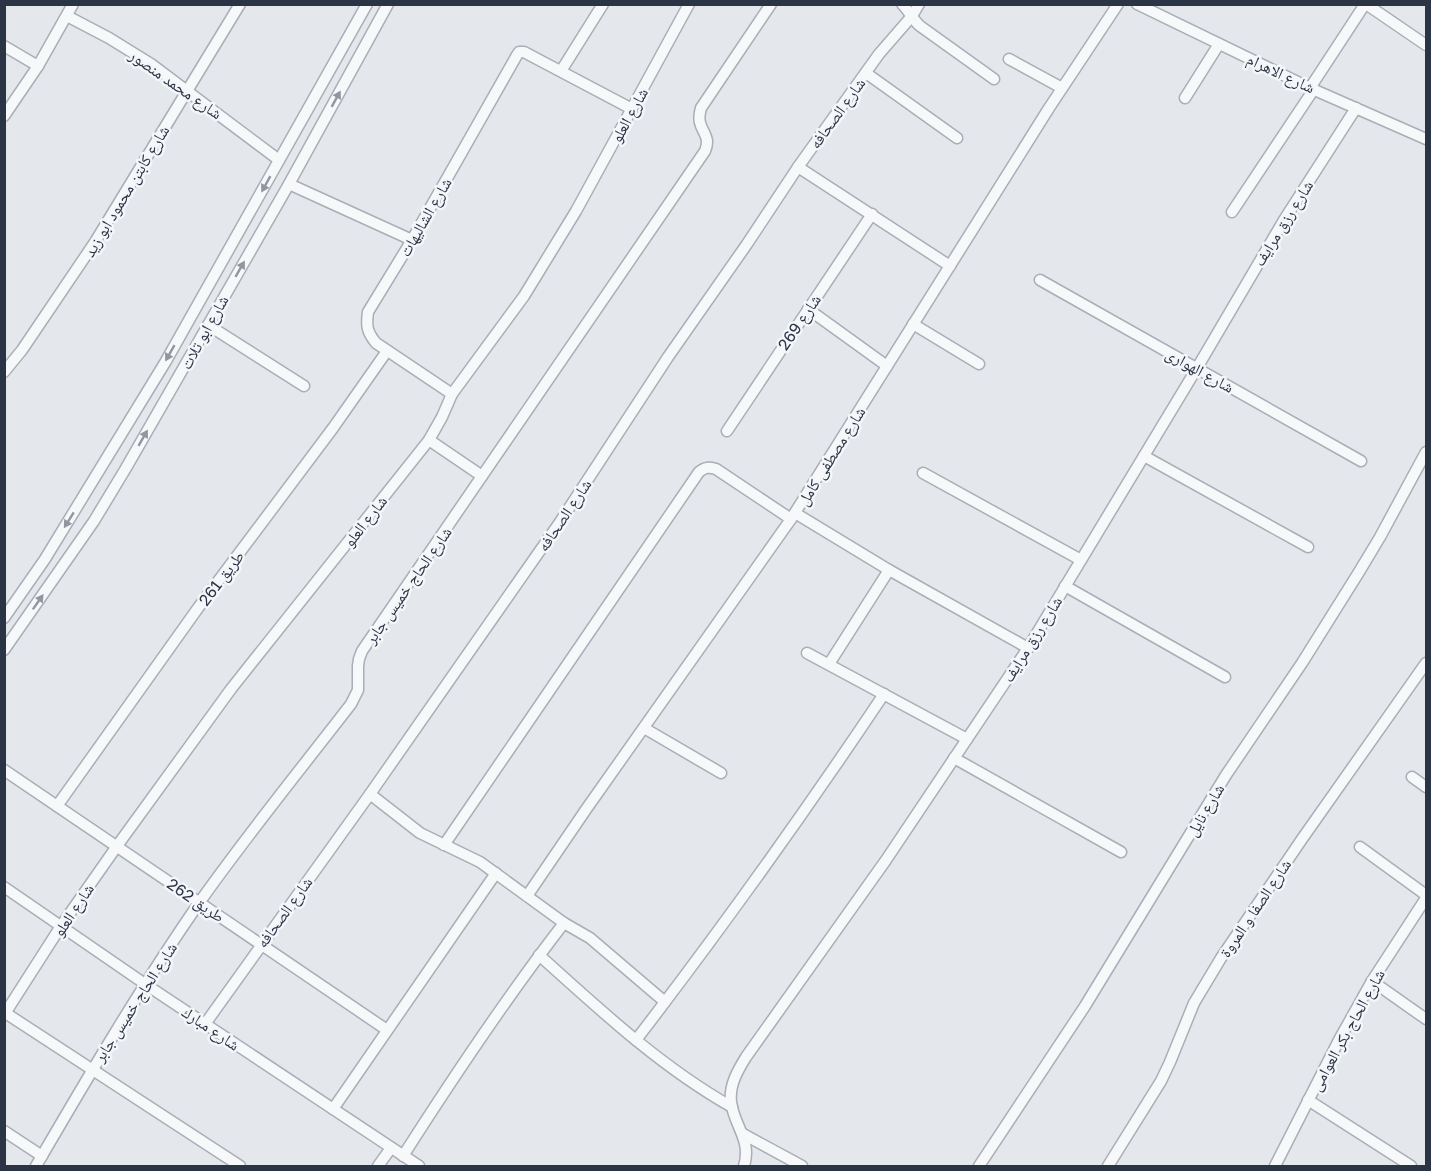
<svg xmlns="http://www.w3.org/2000/svg" width="1431" height="1171" font-family="'Golos Text','Noto Naskh Arabic',sans-serif">
  <rect width="100%" height="100%" fill="#e4e7ec"/>
  <g fill="none" stroke-linecap="round" stroke-linejoin="round">
    <g stroke="#a9aeb7" stroke-width="13">
      <g id="minor">
        <path d="M902,4C909,11 913,20 920,26L994,79"/>
        <polyline points="1137,4 1310,88 1426,139"/>
        <polyline points="1366,4 1426,45"/>
        <polyline points="67,16 109,38 151,64 279,160"/>
        <polyline points="4,46 38,66"/>
        <polyline points="1009,59 1062,88"/>
        <polyline points="561,71 603,4"/>
        <polyline points="866,73 957,138"/>
        <polyline points="1310,88 1365,4"/>
        <polyline points="1185,98 1219,44"/>
        <polyline points="4,116 38,66 73,4"/>
        <polyline points="798,167 950,266"/>
        <polyline points="289,184 412,240"/>
        <polyline points="1232,212 1314,89"/>
        <polyline points="1040,280 1361,461"/>
        <polyline points="808,309 887,366"/>
        <polyline points="913,324 979,364"/>
        <polyline points="208,325 304,386"/>
        <polyline points="4,372 22,350 95,242 240,4"/>
        <path d="M452,394L376,343C367,332 366,326 368,312L412,240L517,55L519,52H524L632,109"/>
        <polyline points="727,431 872,214"/>
        <polyline points="429,440 482,476"/>
        <polyline points="1144,456 1308,547"/>
        <polyline points="923,473 1081,560"/>
        <polyline points="795,513 889,570 1028,648"/>
        <polyline points="1065,586 1225,677"/>
        <polyline points="4,618 45,559 166,361 367,4"/>
        <polyline points="4,650 94,521 126,468 289,184 388,4"/>
        <polyline points="807,653 967,739"/>
        <polyline points="829,664 889,570"/>
        <polyline points="644,728 721,773"/>
        <polyline points="954,758 1121,852"/>
        <polyline points="4,770 387,1030"/>
        <polyline points="1412,777 1426,787"/>
        <polyline points="370,794 420,833 480,862 564,923 590,938 665,1002"/>
        <polyline points="57,806 198,608 333,428 387,351"/>
        <path d="M444,845L699,472C705,467 709,467 716,469L791,519"/>
        <polyline points="1360,847 1426,895"/>
        <polyline points="4,887 145,984 419,1166"/>
        <polyline points="527,896 587,808 791,519 1049,108 1118,4"/>
        <path d="M539,955C600,1010 661,1067 732,1107"/>
        <polyline points="1372,981 1426,1019"/>
        <polyline points="4,1012 240,1166"/>
        <polyline points="4,1015 61,926 117,846 231,689 429,440 442,417 452,394 524,296 576,211 689,4"/>
        <polyline points="205,1024 370,794 560,522 668,357 747,244 798,167 879,54 912,16 919,4"/>
        <path d="M636,1040C723,927 805,812 884,694"/>
        <polyline points="1308,1100 1411,1166"/>
        <polyline points="333,1109 496,873"/>
        <polyline points="4,1131 42,1156"/>
        <polyline points="743,1134 802,1166"/>
        <path d="M403,1156C454,1076 506,998 564,923"/>
        <path d="M36,1166C88,1077 140,988 199,903C247,835 300,770 351,704L358,690V666L359,659L362,651L705,151C713,132 694,131 701,108L771,4"/>
        <polyline points="378,1166 391,1148"/>
        <path d="M744,1166C752,1140 734,1126 731,1102C729,1085 738,1070 746,1057L886,860L1028,648L1197,368L1284,220L1356,108"/>
        <polyline points="979,1166 1085,1006 1226,775 1302,663 1359,572 1380,537 1426,452"/>
        <polyline points="1108,1166 1161,1081 1170,1062 1194,1003 1221,958 1302,839 1426,663"/>
        <polyline points="1275,1166 1339,1040 1372,981 1426,898"/>
      </g>
    </g>
    <use href="#minor" stroke="#f7f8fa" stroke-width="10"/>
  </g>
  <defs><path id="oneway-solid" d="M-6-.8H1V-3.2L6.5 0L1 3.2V.8H-6Z" transform="scale(1.5)"/></defs>
  <g fill="#9196a0">
    <use href="#oneway-solid" transform="translate(336 99) rotate(-61)"/>
    <use href="#oneway-solid" transform="translate(266 184) rotate(119)"/>
    <use href="#oneway-solid" transform="translate(240 269) rotate(-60)"/>
    <use href="#oneway-solid" transform="translate(170 353) rotate(120)"/>
    <use href="#oneway-solid" transform="translate(143 438) rotate(-60)"/>
    <use href="#oneway-solid" transform="translate(69 520) rotate(122)"/>
    <use href="#oneway-solid" transform="translate(38 602) rotate(-55)"/>
  </g>
  <g text-anchor="middle" dominant-baseline="central" stroke-width="5" stroke-linejoin="round" paint-order="stroke">
    <g font-size="16" fill="#2b3445" stroke="#f4f6f9">
      <text transform="translate(1281 73) rotate(25)">شارع الاهرام</text>
      <text transform="translate(176 84) rotate(35)">شارع محمد منصور</text>
      <text transform="translate(837 113) rotate(-54)">شارع الصحافه</text>
      <text transform="translate(629 115) rotate(-61)">شارع العلو</text>
      <text transform="translate(126 191) rotate(-59)">شارع كابتن محمود ابو زيد</text>
      <text transform="translate(425 217) rotate(-60)">شارع الشاليهات</text>
      <text transform="translate(1283 223) rotate(-58)">شارع رزق مرايف</text>
      <text transform="translate(799 322) rotate(-56)">شارع 269</text>
      <text transform="translate(204 332) rotate(-61)">شارع ابو تلات</text>
      <text transform="translate(1200 370) rotate(29)">شارع الهوارى</text>
      <text transform="translate(831 456) rotate(-58)">شارع مصطفى كامل</text>
      <text transform="translate(564 515) rotate(-56)">شارع الصحافه</text>
      <text transform="translate(365 521) rotate(-52)">شارع العلو</text>
      <text transform="translate(221 578) rotate(-53)">طريق 261</text>
      <text transform="translate(408 585) rotate(-55)">شارع الحاج خميس جابر</text>
      <text transform="translate(1032 639) rotate(-58)">شارع رزق مرايف</text>
      <text transform="translate(1205 810) rotate(-59)">شارع نايل</text>
      <text transform="translate(196 900) rotate(34)">طريق 262</text>
      <text transform="translate(1255 908) rotate(-56)">شارع الصفا و المروة</text>
      <text transform="translate(73 910) rotate(-56)">شارع العلو</text>
      <text transform="translate(284 912) rotate(-54)">شارع الصحافه</text>
      <text transform="translate(135 1002) rotate(-57)">شارع الحاج خميس جابر</text>
      <text transform="translate(211 1028) rotate(34)">شارع مبارك</text>
      <text transform="translate(1347 1030) rotate(-61)">شارع الحاج بكر العوامى</text>
    </g>
  </g>
  <rect width="1431" height="1171" fill="none" stroke="#2b3445" stroke-width="12"/>
</svg>
